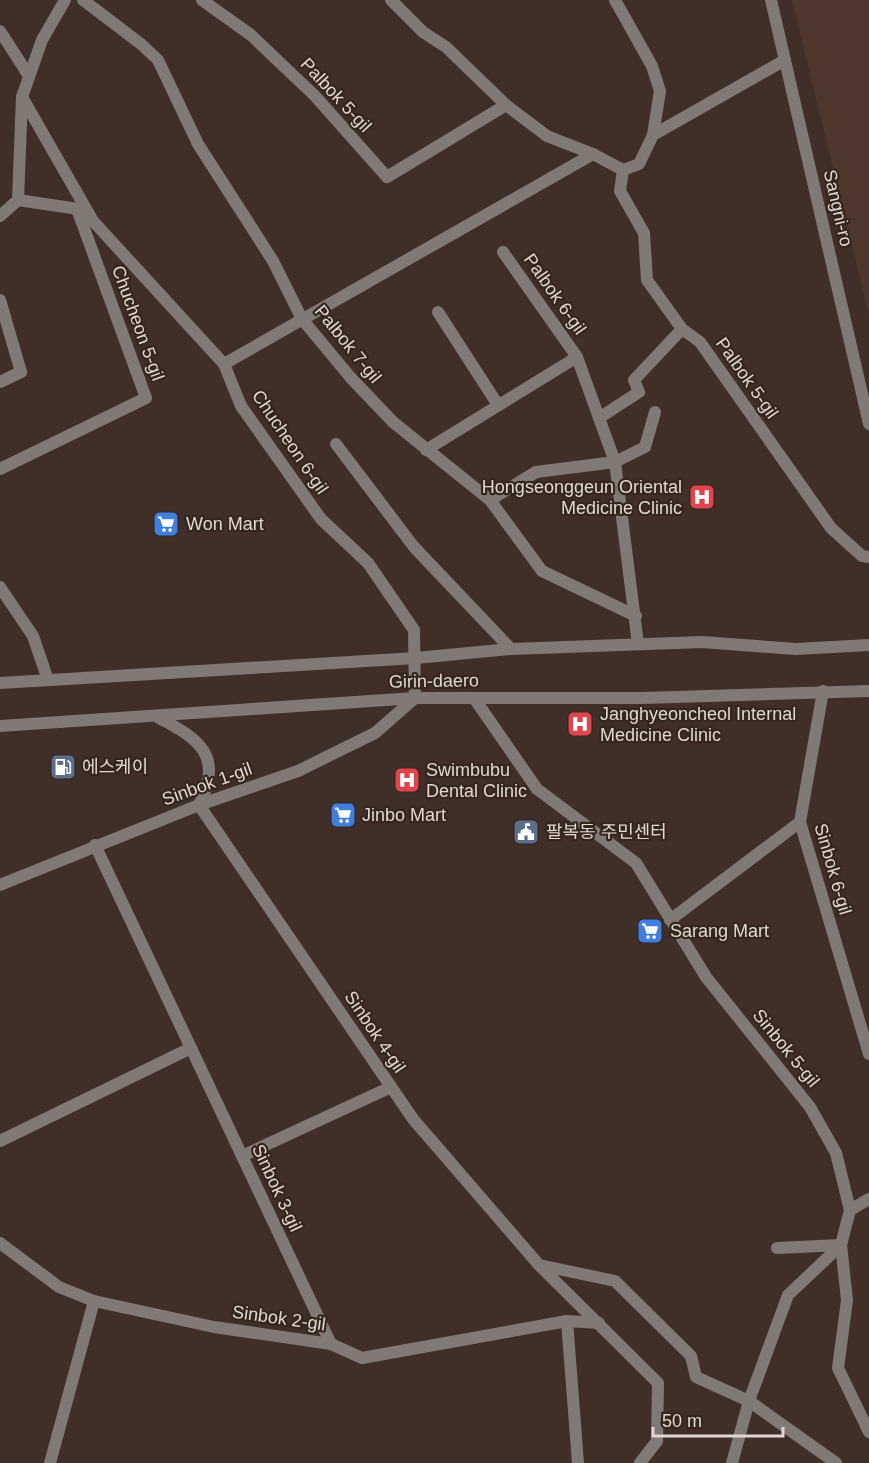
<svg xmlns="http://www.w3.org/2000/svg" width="869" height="1463" font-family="Arial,'Noto Sans KR',sans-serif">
  <rect width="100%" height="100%" fill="#3f2f28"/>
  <polygon fill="#4d362c" points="792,0 869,0 869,316"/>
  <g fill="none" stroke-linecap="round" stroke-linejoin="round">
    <g stroke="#817a74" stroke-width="12">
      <polyline points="83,0 141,44 158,60 198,144 273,261 302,319 351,378 393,422 490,500 542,571 636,616"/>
      <polyline points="202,0 251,35 315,96 387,177 506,105"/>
      <polyline points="391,0 423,32 446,47 506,105 547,136 593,154"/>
      <polyline points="615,0 652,66 660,91 653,135"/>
      <polyline points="771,0 869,424"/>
      <polyline points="0,31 29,76"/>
      <polyline points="22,97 93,221 224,364 241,406 321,519 368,563 414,630 415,698"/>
      <polyline points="623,170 620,191 644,233 647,280 682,329 700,342 831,528 862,556 869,557"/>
      <polyline points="18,200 85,210"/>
      <polyline points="0,216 18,200 22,97 42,40 65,0"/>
      <polyline points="503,252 577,357 615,462 638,644"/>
      <polyline points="0,300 21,372 0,382"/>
      <polyline points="438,312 498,405"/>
      <polyline points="224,364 593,154 623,170 639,164 653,135 785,60"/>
      <polyline points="599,418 639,392 634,380 682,329"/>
      <polyline points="336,444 414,547 511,649"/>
      <polyline points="426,450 577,357"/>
      <polyline points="0,469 146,398 77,209"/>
      <polyline points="490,500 536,472 615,462 645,447 655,412"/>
      <polyline points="0,587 33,636 48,680"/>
      <polyline points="823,691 800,822 869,1054"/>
      <polyline points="474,698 537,789 636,863 706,977 810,1107 836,1153 850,1210 841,1245 788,1295 749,1401 732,1463"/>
      <polyline points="199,805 413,1119 539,1265 658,1383 657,1441 640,1463"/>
      <polyline points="95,845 331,1344"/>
      <polyline points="670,920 800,822"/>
      <polyline points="0,1141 191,1048"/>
      <polyline points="242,1156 391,1087"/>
      <polyline points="850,1210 869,1199"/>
      <polyline points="0,1243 59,1287 94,1301 214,1327 331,1344 362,1358 567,1321 599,1323"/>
      <polyline points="777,1248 841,1245 847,1300 838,1368 869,1432"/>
      <polyline points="539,1265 615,1281 691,1356 696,1377 749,1401 836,1463"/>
      <polyline points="567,1321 578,1463"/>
      <polyline points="50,1463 94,1301"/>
    </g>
    <g stroke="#817a74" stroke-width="12">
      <polyline points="0,683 416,658 511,649 702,642 796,649 869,645"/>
      <path d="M159,718C200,739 224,757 199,805"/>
      <polyline points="0,726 415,698 643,698 869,691"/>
      <polyline points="0,885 199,805 298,771 375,733 415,698"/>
    </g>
  </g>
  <defs>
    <g id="hospital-square" transform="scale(1.35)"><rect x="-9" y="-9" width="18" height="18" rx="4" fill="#e0444e" stroke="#35261e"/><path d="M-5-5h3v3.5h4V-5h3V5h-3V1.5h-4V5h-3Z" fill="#fff"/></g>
    <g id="supermarket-square" transform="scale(1.35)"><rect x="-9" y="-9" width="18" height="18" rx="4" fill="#3f7fe0" stroke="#35261e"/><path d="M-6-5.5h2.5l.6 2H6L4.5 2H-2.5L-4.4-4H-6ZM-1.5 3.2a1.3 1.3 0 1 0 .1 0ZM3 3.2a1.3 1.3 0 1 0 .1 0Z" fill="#fff"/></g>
    <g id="fuel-square" transform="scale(1.35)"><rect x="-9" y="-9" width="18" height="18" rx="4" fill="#5c6f8a" stroke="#35261e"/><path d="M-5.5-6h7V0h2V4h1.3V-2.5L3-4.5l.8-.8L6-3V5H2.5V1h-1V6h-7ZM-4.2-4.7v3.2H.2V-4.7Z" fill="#fff"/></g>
    <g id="civic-square" transform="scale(1.35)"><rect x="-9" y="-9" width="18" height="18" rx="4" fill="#5c6f8a" stroke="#35261e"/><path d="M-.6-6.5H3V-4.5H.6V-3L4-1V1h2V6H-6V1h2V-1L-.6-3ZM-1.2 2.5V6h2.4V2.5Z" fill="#fff"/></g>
  </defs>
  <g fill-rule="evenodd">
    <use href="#hospital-square" x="702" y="497"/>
    <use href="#supermarket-square" x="166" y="524"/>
    <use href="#hospital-square" x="580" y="724"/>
    <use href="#fuel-square" x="63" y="767"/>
    <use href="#hospital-square" x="407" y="780"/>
    <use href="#supermarket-square" x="343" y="815"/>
    <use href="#civic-square" x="526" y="832"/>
    <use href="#supermarket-square" x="650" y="931"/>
  </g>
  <g text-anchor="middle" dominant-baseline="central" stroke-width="4.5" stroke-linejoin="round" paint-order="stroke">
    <g font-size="18" fill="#e1d6d1" stroke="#35261e">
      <text transform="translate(336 95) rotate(47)">Palbok 5-gil</text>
      <text transform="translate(838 208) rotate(77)">Sangni-ro</text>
      <text transform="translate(555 294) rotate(55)">Palbok 6-gil</text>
      <text transform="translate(138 323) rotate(70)">Chucheon 5-gil</text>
      <text transform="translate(348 344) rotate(51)">Palbok 7-gil</text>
      <text transform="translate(747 378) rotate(55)">Palbok 5-gil</text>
      <text transform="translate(290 442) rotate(56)">Chucheon 6-gil</text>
      <text transform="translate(434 681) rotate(-1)">Girin-daero</text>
      <text transform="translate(207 784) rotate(-20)">Sinbok 1-gil</text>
      <text transform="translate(833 869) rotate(74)">Sinbok 6-gil</text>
      <text transform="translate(375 1032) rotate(56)">Sinbok 4-gil</text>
      <text transform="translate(786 1048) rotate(51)">Sinbok 5-gil</text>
      <text transform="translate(277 1188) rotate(65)">Sinbok 3-gil</text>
      <text transform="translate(279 1318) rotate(8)">Sinbok 2-gil</text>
    </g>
    <g font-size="18" fill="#e1d6d1" stroke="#35261e" text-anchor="start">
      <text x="682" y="487" text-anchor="end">Hongseonggeun Oriental<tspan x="682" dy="21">Medicine Clinic</tspan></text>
      <text x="186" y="524">Won Mart</text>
      <text x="600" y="714">Janghyeoncheol Internal<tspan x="600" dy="21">Medicine Clinic</tspan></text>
      <text x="82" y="767">에스케이</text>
      <text x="426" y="770">Swimbubu<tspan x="426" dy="21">Dental Clinic</tspan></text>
      <text x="362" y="815">Jinbo Mart</text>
      <text x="546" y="832">팔복동 주민센터</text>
      <text x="670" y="931">Sarang Mart</text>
    </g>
  </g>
  <path d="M653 1427v9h130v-9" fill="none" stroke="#e1d6d1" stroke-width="3"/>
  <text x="662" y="1427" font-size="18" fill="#e1d6d1" stroke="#35261e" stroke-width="4.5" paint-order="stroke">50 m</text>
</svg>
